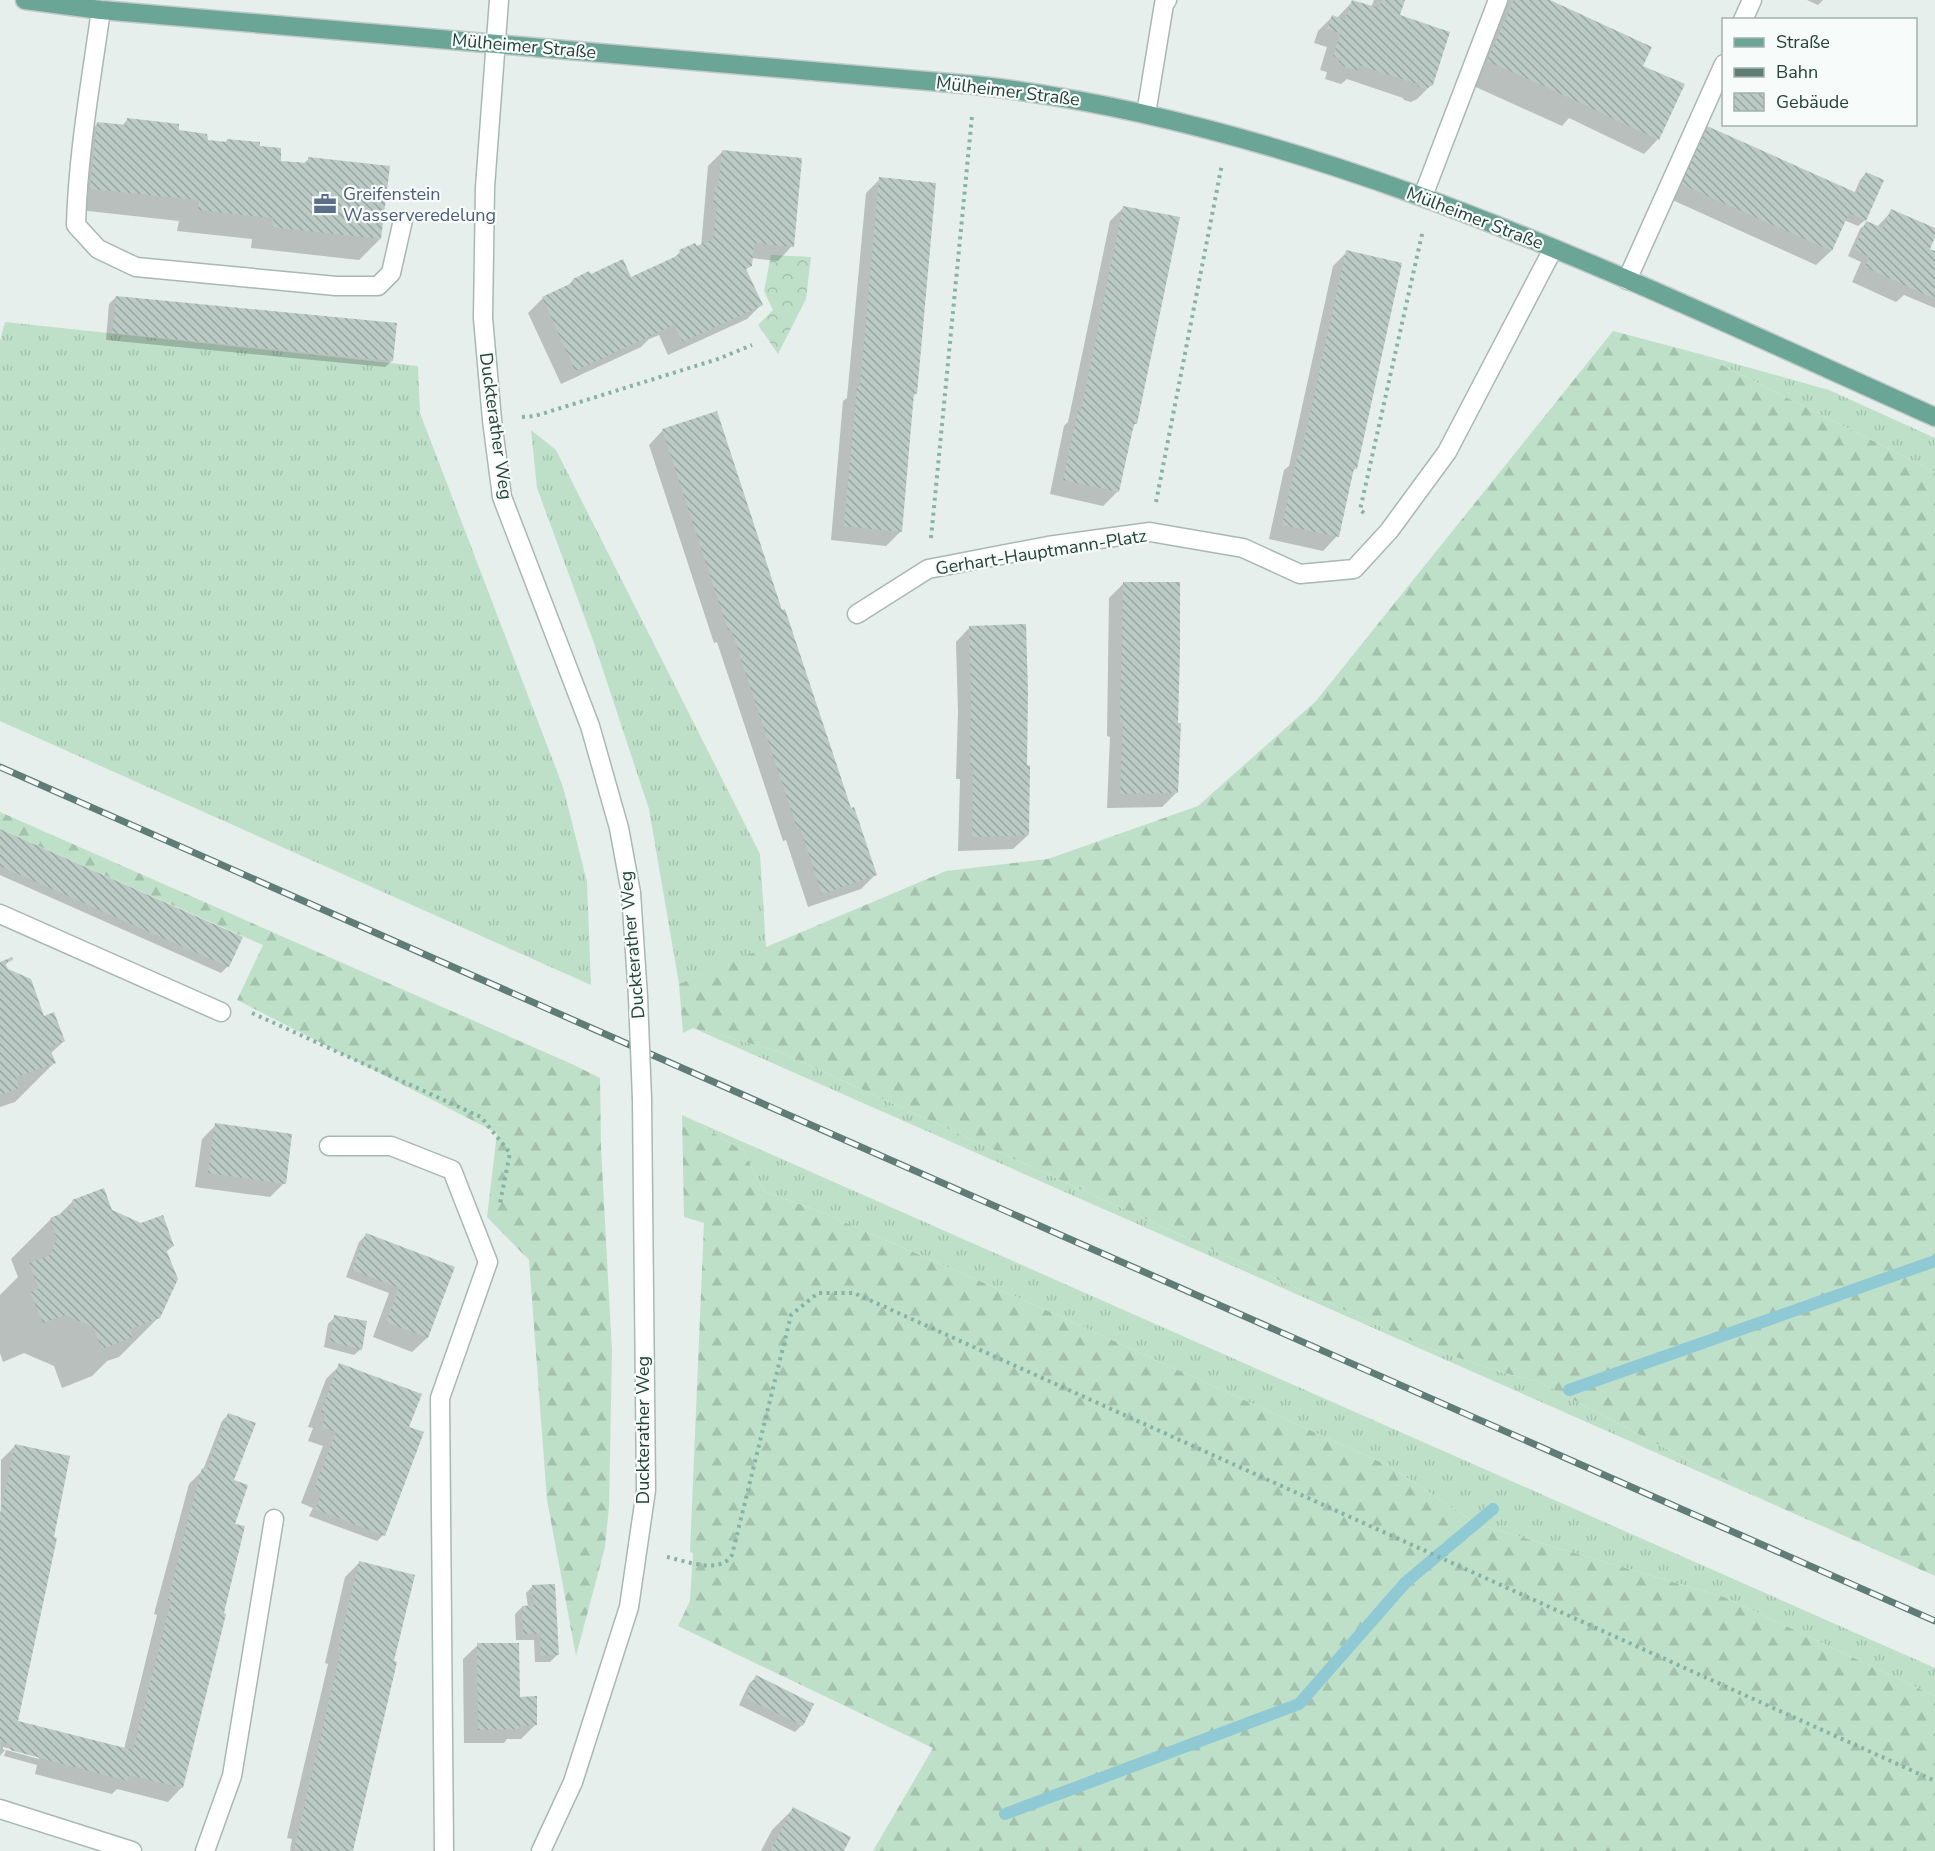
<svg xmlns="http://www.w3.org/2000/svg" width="1935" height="1851" font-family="'Nunito Sans',sans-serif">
  <defs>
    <pattern id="grass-tufts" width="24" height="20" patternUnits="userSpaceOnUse" patternTransform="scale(1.5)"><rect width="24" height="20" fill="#bfe0c8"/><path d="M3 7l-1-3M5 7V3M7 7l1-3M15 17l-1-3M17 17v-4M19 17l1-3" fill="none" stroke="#a4c1ad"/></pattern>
    <pattern id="forest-firs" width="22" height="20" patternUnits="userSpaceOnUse" patternTransform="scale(1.5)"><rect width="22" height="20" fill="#bfe0c8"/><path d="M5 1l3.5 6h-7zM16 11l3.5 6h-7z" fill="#a4c1ad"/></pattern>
    <pattern id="park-crowns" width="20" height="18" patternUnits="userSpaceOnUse" patternTransform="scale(1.5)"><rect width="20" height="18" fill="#bfe0c8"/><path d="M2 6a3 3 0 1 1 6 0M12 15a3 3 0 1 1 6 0" fill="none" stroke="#a4c1ad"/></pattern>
    <pattern id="building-back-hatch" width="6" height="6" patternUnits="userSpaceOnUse" patternTransform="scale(1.5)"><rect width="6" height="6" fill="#bbcac4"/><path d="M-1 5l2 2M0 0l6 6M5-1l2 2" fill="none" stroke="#98a6a0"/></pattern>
  </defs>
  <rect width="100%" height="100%" fill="#e6efeb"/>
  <g fill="url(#grass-tufts)">
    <polygon points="5,322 418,366 420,413 563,787 587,882 591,985 0,721 0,341"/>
    <polygon points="1700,354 1829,390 1935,438 1935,472"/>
    <polygon points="531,430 556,450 760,854 766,948 679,984 649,809 594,643 537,488"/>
    <polygon points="693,1028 778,1051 1423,1346 1504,1373 1537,1381 1768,1502"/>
    <polygon points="691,1119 1935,1668 1935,1696 1724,1597 1477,1524 1389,1466 1037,1306 819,1211 765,1192 743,1151"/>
  </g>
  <g fill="url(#forest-firs)">
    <polygon points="1613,331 1700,354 1935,472 1935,1576 1768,1502 1537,1381 1504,1373 1423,1346 778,1051 693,1028 683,1033 679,984 946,871 1048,859 1198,806 1316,701"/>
    <polygon points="0,812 574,1065 600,1078 601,1148 612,1351 609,1507 605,1547 576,1656 547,1500 529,1260 487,1217 497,1133 237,1000 263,945 0,829"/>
    <polygon points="682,1115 691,1119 743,1151 765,1192 819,1211 1037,1306 1389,1466 1477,1524 1724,1597 1935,1696 1935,1851 873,1851 933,1748 678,1626 690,1601 693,1553 690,1552 704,1223 684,1217"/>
  </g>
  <polygon fill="url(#park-crowns)" points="771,255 811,257 806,299 778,354 758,325 773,310 764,291"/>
  <g fill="#0003">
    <polygon points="1374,0 1404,0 1398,16 1432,84 1417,99 1411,102 1404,100 1403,98 1347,79 1341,84 1325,79 1327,72 1320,70 1327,47 1314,43 1318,31 1332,17 1337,18 1353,1 1371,7"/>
    <polygon points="1509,0 1546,0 1641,66 1683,85 1658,139 1644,154 1569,118 1562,126 1467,83 1500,10"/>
    <polygon points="1807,0 1823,0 1818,5"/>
    <polygon points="127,120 177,132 206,141 225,143 227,140 258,147 279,162 303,164 309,159 380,239 359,260 251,248 252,239 177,231 179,221 70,209 77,145 98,123 122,126"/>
    <polygon points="1707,127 1854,194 1860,180 1866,173 1865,220 1858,226 1844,220 1831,251 1816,265 1668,198 1693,142"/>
    <polygon points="722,152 792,246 778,261 751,258 750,265 745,270 761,305 747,319 668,355 659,335 649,339 641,347 561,384 528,313 542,299 567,287 573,280 589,274 630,279 673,259 680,252 696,246 701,247 708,166"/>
    <polygon points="880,179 916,393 912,397 900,532 886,546 831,540 843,401 847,398 866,193"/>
    <polygon points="1124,207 1136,423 1131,428 1118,491 1103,506 1050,494 1064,426 1068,422 1110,221"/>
    <polygon points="1892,211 1935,230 1925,255 1935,252 1935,308 1904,295 1896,302 1852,282 1861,262 1848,256 1860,229 1867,223 1877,227"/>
    <polygon points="1347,252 1400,264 1355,469 1351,473 1337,536 1323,551 1269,539 1284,470 1289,466 1333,266"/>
    <polygon points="116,297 392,361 385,367 106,340 109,304"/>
    <polygon points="663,430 782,612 850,810 875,875 861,889 808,907 786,840 783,841 717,642 714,643 649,445"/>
    <polygon points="1123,584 1177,792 1162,807 1107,808 1110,737 1107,736 1109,598"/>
    <polygon points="970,627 1026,766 1028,835 1013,849 958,851 960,779 956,779 958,712 956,642"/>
    <polygon points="0,831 228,966 221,973 0,875"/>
    <polygon points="10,960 5,965 43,1018 64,1041 50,1054 54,1063 15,1102 0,1107 0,963"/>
    <polygon points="216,1125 284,1183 270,1197 195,1187 202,1139"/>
    <polygon points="73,1201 111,1211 173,1246 166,1252 159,1317 119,1357 107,1361 92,1376 62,1388 54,1366 24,1353 3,1362 0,1353 0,1295 18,1277 11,1259 51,1219 57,1217"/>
    <polygon points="366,1235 453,1268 427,1338 412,1352 373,1337 389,1293 346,1277 359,1242"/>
    <polygon points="335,1317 361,1349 354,1355 324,1347 328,1324"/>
    <polygon points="340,1365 408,1427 383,1535 377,1541 309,1516 313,1508 301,1503 323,1446 308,1441 313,1428 308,1427 326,1379"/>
    <polygon points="229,1414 233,1478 234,1525 182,1787 168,1802 117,1789 112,1794 35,1774 37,1765 4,1756 6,1750 39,1759 39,1756 3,1747 3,1749 5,1750 0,1756 1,1460 15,1446 16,1722 124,1749 157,1615 154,1614 189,1484 203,1470 222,1421"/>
    <polygon points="359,1563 351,1851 290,1851 292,1839 287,1838 328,1664 325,1663 345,1577"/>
    <polygon points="533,1586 557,1655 550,1662 535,1662 534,1640 516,1640 515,1614 522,1607 528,1607 526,1593"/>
    <polygon points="478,1645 519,1699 535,1725 521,1739 507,1739 504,1743 464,1743 463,1659"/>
    <polygon points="756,1677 802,1725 795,1732 739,1705 749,1684"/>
    <polygon points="793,1809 842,1851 761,1851 772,1830"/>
  </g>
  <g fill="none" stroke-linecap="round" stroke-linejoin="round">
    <g stroke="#8ec9d4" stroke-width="12">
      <polyline points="1569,1390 1935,1261"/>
      <polyline points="1005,1814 1299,1704 1406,1582 1493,1509"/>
    </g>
  </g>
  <g fill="url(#building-back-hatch)">
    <polygon points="1352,0 1379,8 1382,0 1405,0 1400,15 1450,32 1433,85 1426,89 1418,87 1417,84 1359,65 1357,71 1338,64 1340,58 1333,56 1341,33 1327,29 1332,15 1345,20"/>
    <polygon points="1514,0 1550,0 1652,47 1643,66 1685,84 1659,140 1542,85 1487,61"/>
    <polygon points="127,118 179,124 179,130 207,134 208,140 227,142 227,139 260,142 260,146 281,148 281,161 308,163 308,157 390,166 381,239 272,227 273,218 198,210 199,200 90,189 97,122 126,125"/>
    <polygon points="1707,126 1857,193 1866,172 1884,180 1866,221 1849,213 1832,251 1681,184"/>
    <polygon points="722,150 802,158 794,247 754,243 752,266 746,269 763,305 683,342 674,325 575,371 542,297 574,282 573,279 589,271 591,274 623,259 631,277 681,254 679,250 695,243 697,246 713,239 717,204 713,204 715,186 718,187"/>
    <polygon points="879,177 936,183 917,394 914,393 902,532 844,526 857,386 860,386"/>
    <polygon points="1123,206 1180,217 1137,424 1134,424 1119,492 1063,480 1078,410 1081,411"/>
    <polygon points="1891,209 1935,228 1935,237 1930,249 1935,251 1935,299 1865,267 1869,257 1854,249 1866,221 1883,228"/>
    <polygon points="1346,250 1402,263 1357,469 1354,468 1339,537 1282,525 1298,454 1301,455"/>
    <polygon points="116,296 397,323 393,361 112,333"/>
    <polygon points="717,411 782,610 785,609 851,808 854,807 877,875 822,894 800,827 797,828 731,629 728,630 662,429"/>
    <polygon points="1123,582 1180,582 1180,652 1178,723 1181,723 1178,793 1120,794 1123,723 1120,722"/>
    <polygon points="1026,624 1028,694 1027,765 1030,766 1029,835 972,837 973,766 970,766 971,696 969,626"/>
    <polygon points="0,829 243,937 229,967 0,866"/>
    <polygon points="12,957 13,960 5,963 8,969 31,979 44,1016 54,1012 65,1041 49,1047 56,1063 16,1077 19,1088 0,1095 0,962"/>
    <polygon points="215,1123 292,1134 286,1184 208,1173"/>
    <polygon points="104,1188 112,1210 141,1223 163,1215 174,1246 166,1249 178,1279 160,1318 130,1329 133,1337 102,1349 93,1327 65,1315 43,1323 30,1292 39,1289 29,1263 50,1255 57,1239 50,1218 75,1208 72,1200"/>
    <polygon points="366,1233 455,1267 428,1338 386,1322 399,1288 352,1270"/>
    <polygon points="334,1315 367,1321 362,1350 330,1341"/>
    <polygon points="339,1363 422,1394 409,1427 424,1432 385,1536 315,1509 322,1492 314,1489 336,1432 322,1427 326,1414 321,1412"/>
    <polygon points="228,1413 256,1423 234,1480 248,1485 235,1524 245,1526 224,1613 226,1614 183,1788 129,1775 128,1781 10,1750 11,1744 0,1742 0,1514 15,1444 70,1456 54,1537 57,1538 18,1721 133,1750 171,1601 168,1600 190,1512 202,1468 207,1469"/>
    <polygon points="359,1561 415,1575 394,1661 397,1662 353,1851 302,1851 294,1849 341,1650 338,1649"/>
    <polygon points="555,1584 559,1655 541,1656 540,1634 523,1634 522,1606 534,1605 532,1585"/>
    <polygon points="477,1643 519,1643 520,1697 537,1696 537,1725 519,1726 520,1729 478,1730"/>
    <polygon points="756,1675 814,1704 803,1726 745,1698"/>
    <polygon points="793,1807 851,1837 844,1851 770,1851"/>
  </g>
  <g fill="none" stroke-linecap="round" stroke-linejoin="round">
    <g stroke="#a8b8b2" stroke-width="21">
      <g id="minor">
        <polyline points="499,0 485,187 483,318 492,420 502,497 590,726 619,828 631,893 638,997"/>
        <path d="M101,10C91,81 78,153 76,225L98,249L136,267L336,286H378L391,273L403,220"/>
        <polyline points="1743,20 1752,0"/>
        <polyline points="1146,114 1164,4 1167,0"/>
        <polyline points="1423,196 1498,0"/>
        <polyline points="1627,280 1724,64"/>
        <polyline points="857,614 928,569 1048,546 1150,532 1243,548 1300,574 1354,569 1389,531 1447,452 1553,249"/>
        <polyline points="0,914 221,1012"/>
        <polyline points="329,1146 391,1146 452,1170 488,1262 440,1398 444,1851"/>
        <polyline points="0,1809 132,1851"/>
        <polyline points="205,1851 232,1776 274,1519"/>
        <polyline points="541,1851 573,1782 629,1607 646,1490 642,1099"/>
      </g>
    </g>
    <g stroke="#c2cac8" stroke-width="21">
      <path id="major" d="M25,0L101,10L974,85C1314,123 1626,279 1935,417"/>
    </g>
    <g stroke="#86b3a5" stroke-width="4" stroke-dasharray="3 4.5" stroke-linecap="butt">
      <polyline points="522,417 535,416 718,359 752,345"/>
      <polyline points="1156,502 1222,164"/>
      <polyline points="1364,513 1360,510 1423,230"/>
      <polyline points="931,538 972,116"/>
      <polyline points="252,1013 481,1117 510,1153 500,1203"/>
      <path d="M667,1557C686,1561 720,1575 732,1555L791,1315L818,1293H854L1935,1781"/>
    </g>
    <use href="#minor" stroke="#fff" stroke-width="18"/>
    <use href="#major" stroke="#6aa596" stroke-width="18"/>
    <g stroke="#5f7d75" stroke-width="7">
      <polyline id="rail" points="0,767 1935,1621"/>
    </g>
    <use href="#rail" stroke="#f7fbf9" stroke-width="4.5" stroke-dasharray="14" stroke-linecap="butt"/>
    <g stroke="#a8b8b2" stroke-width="21" stroke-linecap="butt">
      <polyline id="minor-bridge" points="638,997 642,1099"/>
    </g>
    <use href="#minor-bridge" stroke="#fff" stroke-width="18"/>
  </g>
  <defs>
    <g id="office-bare" transform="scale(1.8)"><path d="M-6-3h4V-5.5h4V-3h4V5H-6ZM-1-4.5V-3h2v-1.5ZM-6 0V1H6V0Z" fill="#5c6f8a" stroke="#f7fbf9" stroke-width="2.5" paint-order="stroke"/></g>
  </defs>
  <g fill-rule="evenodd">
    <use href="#office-bare" x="325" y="204"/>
  </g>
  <g text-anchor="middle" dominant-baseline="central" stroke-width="4.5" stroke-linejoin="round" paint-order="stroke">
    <g font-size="18" fill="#24423a" stroke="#f7fbf9">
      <text transform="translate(524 46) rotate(5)">Mülheimer Straße</text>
      <text transform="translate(1008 91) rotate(7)">Mülheimer Straße</text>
      <text transform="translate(1475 218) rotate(21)">Mülheimer Straße</text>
      <text transform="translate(496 426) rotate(82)">Duckterather Weg</text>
      <text transform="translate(1041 552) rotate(-9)">Gerhart-Hauptmann-Platz</text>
      <text transform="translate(632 945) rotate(-95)">Duckterather Weg</text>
      <text transform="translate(643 1430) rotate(-90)">Duckterather Weg</text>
    </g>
    <g font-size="18" fill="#4e5e75" stroke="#f7fbf9" text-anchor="start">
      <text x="343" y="194">Greifenstein<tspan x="343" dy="21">Wasserveredelung</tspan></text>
    </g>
  </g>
  <rect x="1722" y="18" width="195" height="108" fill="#f7fbf9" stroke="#a3b1ad" stroke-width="1.5"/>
  <rect x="1734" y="38" width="30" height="9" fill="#6aa596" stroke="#a3b1ad" stroke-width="1.5"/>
  <text x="1776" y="48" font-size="18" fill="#24423a">Straße</text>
  <rect x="1734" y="68" width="30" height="9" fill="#5f7d75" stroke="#a3b1ad" stroke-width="1.5"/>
  <text x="1776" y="78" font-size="18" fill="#24423a">Bahn</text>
  <rect x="1734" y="93" width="30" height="18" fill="url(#building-back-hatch)" stroke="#a3b1ad" stroke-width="1.5"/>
  <text x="1776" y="108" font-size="18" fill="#24423a">Gebäude</text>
</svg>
